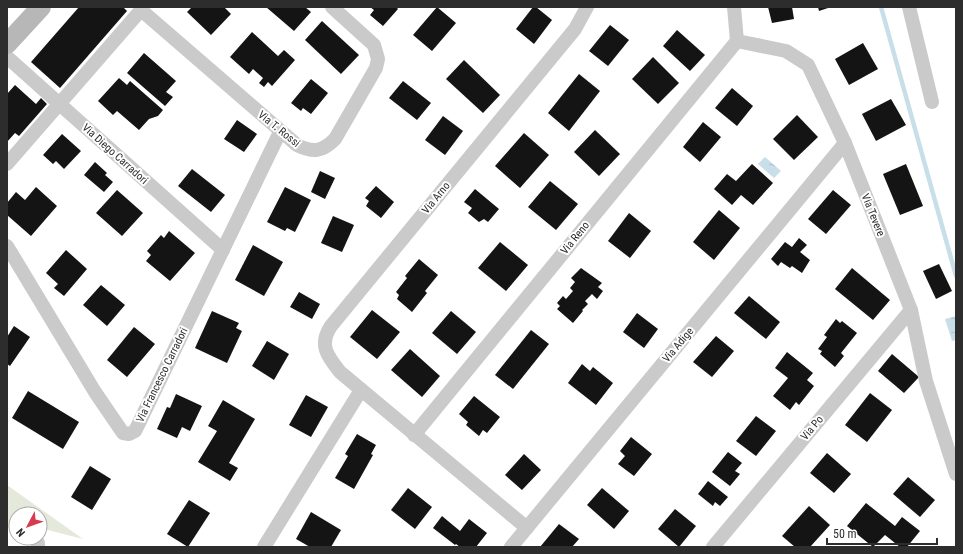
<svg xmlns="http://www.w3.org/2000/svg" width="963" height="554" font-family="'Roboto Condensed',sans-serif">
  <defs>
    <pattern id="water-ripples" width="26" height="14" patternUnits="userSpaceOnUse"><rect width="26" height="14" fill="#c8dee8"/><path d="M2 4q2-2 4 0t4 0M15 11q2-2 4 0t4 0" fill="none" stroke="#acbfc7"/></pattern>
  </defs>
  <rect width="100%" height="100%" fill="#fff"/>
  <polygon fill="#e4e9db" points="7,485 83,539 40,528 40,514 16,514 16,525 7,528"/>
  <g fill="url(#water-ripples)">
    <polygon points="765,157 781,171 774,178 758,164"/>
    <polygon points="956,316 956,340 952,341 945,319"/>
  </g>
  <g fill="none" stroke-linecap="round" stroke-linejoin="round">
    <polyline stroke="#c8dee8" stroke-width="4.5" points="881,7 956,276"/>
  </g>
  <g fill="#141414">
    <polygon points="79,7 123,7 127,11 60,88 31,62"/>
    <polygon points="192,7 224,7 231,14 211,35 187,12"/>
    <polygon points="266,7 305,7 311,12 294,31"/>
    <polygon points="370,7 396,7 398,9 383,26 370,15 374,10"/>
    <polygon points="437,7 456,23 432,51 413,35"/>
    <polygon points="533,7 536,7 552,20 534,44 516,29"/>
    <polygon points="768,7 792,7 794,19 772,23"/>
    <polygon points="818,7 831,7 819,11"/>
    <polygon points="322,21 359,55 341,74 305,40"/>
    <polygon points="610,25 629,40 608,66 589,51"/>
    <polygon points="677,30 705,55 690,71 663,46"/>
    <polygon points="252,32 278,56 284,50 295,60 272,86 268,82 264,87 259,83 263,78 253,69 249,74 230,57"/>
    <polygon points="863,43 878,69 849,85 835,59"/>
    <polygon points="144,53 176,81 166,92 173,97 165,106 127,73"/>
    <polygon points="653,57 679,83 658,104 632,79"/>
    <polygon points="464,60 500,95 483,113 446,79"/>
    <polygon points="579,74 600,91 569,131 548,113"/>
    <polygon points="119,78 127,85 130,81 163,110 158,116 149,119 139,130 117,111 113,115 98,101"/>
    <polygon points="311,79 328,93 311,114 303,108 301,111 291,103"/>
    <polygon points="403,81 431,103 417,120 389,98"/>
    <polygon points="15,85 36,104 41,98 47,104 19,136 15,133 7,142 7,94"/>
    <polygon points="732,88 753,106 737,126 715,108"/>
    <polygon points="891,99 906,125 876,141 862,114"/>
    <polygon points="797,115 818,137 794,160 773,139"/>
    <polygon points="443,116 463,131 445,155 425,140"/>
    <polygon points="237,120 257,134 244,152 224,139"/>
    <polygon points="703,122 721,137 700,162 683,147"/>
    <polygon points="595,130 620,154 599,176 574,152"/>
    <polygon points="524,133 549,155 520,188 495,166"/>
    <polygon points="62,134 81,151 64,169 56,161 53,164 43,155"/>
    <polygon points="95,162 107,173 105,175 113,182 104,192 84,175"/>
    <polygon points="752,164 773,183 753,205 741,195 732,205 714,189 727,174 736,181"/>
    <polygon points="906,164 923,206 900,215 883,174"/>
    <polygon points="192,169 225,195 211,212 178,186"/>
    <polygon points="320,171 335,178 325,199 311,192"/>
    <polygon points="550,181 578,204 556,230 528,207"/>
    <polygon points="376,186 394,202 381,218 366,206 369,201 365,198"/>
    <polygon points="36,187 57,206 31,236 7,215 7,203 16,192 25,200"/>
    <polygon points="285,187 311,200 295,232 287,228 285,231 267,222"/>
    <polygon points="475,189 499,209 488,222 484,219 479,222 468,213 472,208 464,202"/>
    <polygon points="117,190 143,213 122,236 96,213"/>
    <polygon points="833,190 851,205 826,234 808,219"/>
    <polygon points="719,210 740,228 714,260 693,242"/>
    <polygon points="629,213 651,231 630,258 608,241"/>
    <polygon points="333,216 354,225 342,252 321,243"/>
    <polygon points="169,231 195,253 170,281 146,261 151,255 147,251 161,235 164,238"/>
    <polygon points="799,238 807,245 800,252 810,260 802,273 792,266 790,268 781,262 778,266 771,259 785,242 792,247"/>
    <polygon points="500,242 528,265 506,291 478,268"/>
    <polygon points="253,245 283,262 264,296 235,280"/>
    <polygon points="66,250 87,269 64,296 54,288 58,284 46,273"/>
    <polygon points="419,259 438,275 425,291 427,293 412,312 397,299 399,295 396,292 407,278 405,276"/>
    <polygon points="939,264 952,291 936,299 923,271"/>
    <polygon points="581,268 602,283 598,287 603,291 597,299 592,294 585,301 588,304 582,310 583,311 573,323 557,309 560,306 557,303 563,296 566,299 573,291 570,288 575,282 571,278"/>
    <polygon points="852,268 890,300 873,320 835,289"/>
    <polygon points="101,285 125,305 107,326 83,305"/>
    <polygon points="299,292 320,304 312,319 290,307"/>
    <polygon points="749,296 780,322 766,339 734,313"/>
    <polygon points="372,310 400,332 377,359 350,337"/>
    <polygon points="212,311 239,323 236,328 242,331 227,363 195,348"/>
    <polygon points="451,311 476,332 457,354 432,333"/>
    <polygon points="637,313 658,329 644,348 623,332"/>
    <polygon points="836,319 840,323 842,321 857,333 841,353 844,356 835,367 820,354 822,351 818,349 827,337 824,335"/>
    <polygon points="14,326 30,337 10,366 7,364 7,337"/>
    <polygon points="134,327 155,344 127,377 107,360"/>
    <polygon points="531,330 549,344 513,389 495,375"/>
    <polygon points="716,336 734,351 712,377 693,362"/>
    <polygon points="267,341 289,354 274,380 252,366"/>
    <polygon points="410,349 440,376 422,397 391,370"/>
    <polygon points="787,352 813,373 807,380 814,386 799,405 796,402 790,410 773,396 788,378 775,368"/>
    <polygon points="892,354 919,377 904,393 878,371"/>
    <polygon points="582,364 590,371 593,367 613,383 596,405 568,383"/>
    <polygon points="28,391 79,422 63,449 12,418"/>
    <polygon points="870,393 892,410 867,442 845,425"/>
    <polygon points="176,394 202,406 190,431 182,427 177,438 157,429 167,407 170,408"/>
    <polygon points="306,395 328,407 311,437 289,425"/>
    <polygon points="474,396 500,417 487,433 483,430 479,436 466,425 468,422 459,414"/>
    <polygon points="223,400 255,419 229,463 238,468 230,481 198,462 217,431 208,426"/>
    <polygon points="756,416 776,431 756,456 736,441"/>
    <polygon points="357,434 376,445 371,454 373,455 354,489 335,478 348,456 345,454"/>
    <polygon points="631,437 652,454 634,476 618,464 625,456 620,451"/>
    <polygon points="728,452 742,463 735,471 740,474 730,486 712,472"/>
    <polygon points="827,453 851,474 834,493 810,473"/>
    <polygon points="524,454 541,470 522,490 505,475"/>
    <polygon points="90,466 111,479 92,510 71,497"/>
    <polygon points="908,477 935,500 920,517 893,494"/>
    <polygon points="708,481 728,497 720,506 715,502 713,506 698,494"/>
    <polygon points="408,488 432,507 415,529 391,510"/>
    <polygon points="602,488 629,511 614,529 587,505"/>
    <polygon points="189,500 210,513 188,547 167,534"/>
    <polygon points="866,503 895,526 902,517 920,531 907,547 900,547 885,535 873,547 847,526"/>
    <polygon points="809,506 830,525 810,547 795,547 782,536"/>
    <polygon points="675,509 696,526 679,547 658,529"/>
    <polygon points="311,512 341,530 331,547 310,547 296,539"/>
    <polygon points="442,516 460,531 469,519 487,533 476,547 460,547 456,544 455,545 433,528"/>
    <polygon points="559,524 579,539 572,547 540,547"/>
  </g>
  <g fill="none" stroke-linecap="round" stroke-linejoin="round">
    <g stroke="#cacaca" stroke-width="14">
      <polyline points="734,7 737,41"/>
      <polyline points="909,7 932,102"/>
      <polyline points="737,41 786,51 808,65 845,143 911,310 926,381 956,474"/>
      <polyline points="7,57 223,250"/>
      <path d="M7,164L141,10L297,145C313,153 322,152 335,139L376,68L378,59L374,45L332,7"/>
      <polyline points="7,246 95,392 123,433 129,434 135,431 138,425 280,132"/>
      <polyline points="414,435 737,41"/>
      <path d="M527,528L340,372C328,357 318,345 331,326L575,29L587,7"/>
      <polyline points="38,547 38,543"/>
      <polyline points="264,547 361,390"/>
      <polyline points="511,547 845,143"/>
      <polyline points="713,547 911,310"/>
    </g>
    <polyline stroke="#b7b7b7" stroke-width="20" points="7,44 41,7"/>
  </g>
  <g text-anchor="middle" dominant-baseline="central" stroke-width="4" stroke-linejoin="round" paint-order="stroke">
    <g font-size="11" fill="#2d2d2d" stroke="#fff">
      <text transform="translate(279 129) rotate(39)">Via T. Rossi</text>
      <text transform="translate(115 154) rotate(42)">Via Diego Carradori</text>
      <text transform="translate(436 198) rotate(-51)">Via Arno</text>
      <text transform="translate(873 215) rotate(68)">Via Tevere</text>
      <text transform="translate(575 238) rotate(-51)">Via Reno</text>
      <text transform="translate(678 345) rotate(-50)">Via Adige</text>
      <text transform="translate(162 375) rotate(-64)">Via Francesco Carradori</text>
      <text transform="translate(812 428) rotate(-50)">Via Po</text>
    </g>
  </g>
  <rect width="963" height="554" fill="none" stroke="#2d2d2d" stroke-width="16"/>
  <g transform="translate(28 526) rotate(229)"><circle r="19" fill="#ffffff" stroke="#ababab"/>
  <path d="M0-3L7 15L0 10L-7 15Z" fill="#d83a4f"/>
  <text y="-6" font-size="11" font-weight="bold" text-anchor="middle" fill="#2d2d2d">N</text>
  </g>
  <path d="M827 538v6h110v-6" fill="none" stroke="#2d2d2d" stroke-width="2"/>
  <text x="833" y="538" font-size="12" fill="#2d2d2d" stroke="#ffffff" stroke-width="3" paint-order="stroke">50 m</text>
</svg>
